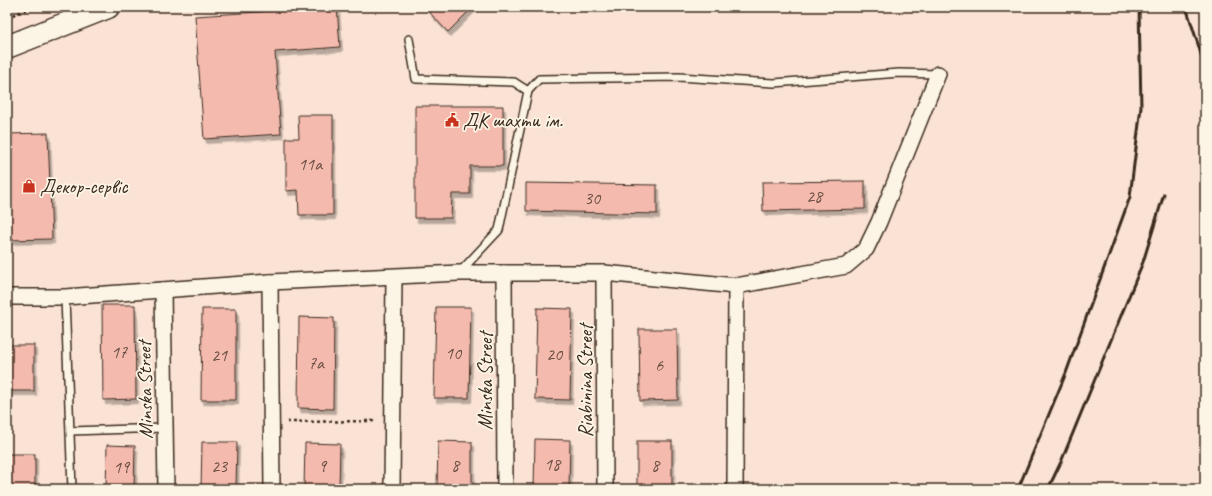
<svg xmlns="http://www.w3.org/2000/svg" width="1212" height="496" font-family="Caveat,sans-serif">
  <defs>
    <filter id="shadow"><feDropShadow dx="2.5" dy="4.5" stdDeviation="0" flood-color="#0004"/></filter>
  </defs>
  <rect width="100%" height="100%" fill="#fae3d4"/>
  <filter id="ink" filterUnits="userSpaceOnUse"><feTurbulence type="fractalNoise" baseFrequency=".025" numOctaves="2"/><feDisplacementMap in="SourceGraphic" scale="8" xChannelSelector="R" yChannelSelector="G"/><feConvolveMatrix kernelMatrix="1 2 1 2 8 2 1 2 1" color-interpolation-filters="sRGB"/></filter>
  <g filter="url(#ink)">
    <g fill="#f4baae" stroke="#3b2a1e" filter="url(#shadow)">
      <polygon points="337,7 340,47 275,52 281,134 204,139 195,16"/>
      <polygon points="434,7 473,7 448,32 429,12"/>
      <polygon points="415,106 503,106 503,166 470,166 470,194 452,194 451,218 415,218"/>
      <polygon points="298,115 333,115 333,215 299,215 298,190 286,191 286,138 299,138"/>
      <polygon points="48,133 52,239 7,240 7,134"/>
      <polygon points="865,181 865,209 763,211 762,182"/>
      <polygon points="526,183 657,185 657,214 526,211"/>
      <polygon points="102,305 135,305 136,399 103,400"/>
      <polygon points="436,307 471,307 469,398 434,398"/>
      <polygon points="537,308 572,309 570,400 535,399"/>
      <polygon points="202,309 236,309 236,400 201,400"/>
      <polygon points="299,317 334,318 333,409 298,408"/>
      <polygon points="639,329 677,329 678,400 640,401"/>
      <rect x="7" y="345" width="27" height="46"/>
      <polygon points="535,439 570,440 569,489 534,489"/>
      <polygon points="438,441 472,442 472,489 437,489"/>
      <rect x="637" y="441" width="35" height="48"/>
      <polygon points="202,442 237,442 236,489 201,489"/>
      <polygon points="305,443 340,444 339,489 304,489"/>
      <polygon points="107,445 135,446 134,489 106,489"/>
      <rect x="7" y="454" width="28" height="35"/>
    </g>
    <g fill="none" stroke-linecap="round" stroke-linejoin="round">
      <g stroke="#3b2a1e" stroke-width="10">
        <g id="lane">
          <polyline points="409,39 416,79 514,82 528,91"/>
          <polyline points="459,273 499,230 528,91 539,79 679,77 774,83 899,73 938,74"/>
          <polyline points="65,297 72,489"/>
          <polyline points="70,431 165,428"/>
        </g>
      </g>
      <g stroke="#3b2a1e" stroke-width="18">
        <g id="street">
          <polyline points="504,273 505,489"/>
          <polyline points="604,273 605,489"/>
          <polyline points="270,282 272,489"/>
          <polyline points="163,290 166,489"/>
          <polyline points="7,297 65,297 270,282 459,273 604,273 736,286"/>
          <polyline points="392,489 394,277"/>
          <polyline points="735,489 736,286 846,266 866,249 879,222 938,74"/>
        </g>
      </g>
      <g stroke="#3b2a1e" stroke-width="25">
        <polyline id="primary" points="7,47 108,7"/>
      </g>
      <g stroke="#3b2a1e" stroke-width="2.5" stroke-dasharray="3 3" stroke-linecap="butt">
        <polyline points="7,17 35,7"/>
        <polyline points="287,422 376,421"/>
      </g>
      <use href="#lane" stroke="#fcf5e5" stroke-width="7"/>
      <use href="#street" stroke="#fcf5e5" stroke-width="15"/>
      <use href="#primary" stroke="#fcf5e5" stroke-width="22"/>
      <g stroke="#3b2a1e" stroke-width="3">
        <polyline points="1186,7 1205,66"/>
        <polyline points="1018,489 1066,373 1130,197 1141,107 1139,7"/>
        <polyline points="1048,489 1061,462 1143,262 1164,194"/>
      </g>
    </g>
  </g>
  <defs>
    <g id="civic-bare" transform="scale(1.08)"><path d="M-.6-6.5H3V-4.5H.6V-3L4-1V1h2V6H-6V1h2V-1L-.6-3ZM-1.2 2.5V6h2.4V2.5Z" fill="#c8321e" stroke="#fcf5e5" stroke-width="2.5" paint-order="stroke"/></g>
    <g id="shop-bare" transform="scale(1.08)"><path d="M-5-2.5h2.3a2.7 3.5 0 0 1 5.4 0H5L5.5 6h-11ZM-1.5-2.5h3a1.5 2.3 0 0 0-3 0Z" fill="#c8321e" stroke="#fcf5e5" stroke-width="2.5" paint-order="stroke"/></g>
  </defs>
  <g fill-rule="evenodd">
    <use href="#civic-bare" x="452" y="120"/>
    <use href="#shop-bare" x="29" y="186"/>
  </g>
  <g text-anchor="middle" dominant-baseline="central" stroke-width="3.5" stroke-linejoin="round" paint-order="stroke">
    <g font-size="18" fill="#694e42">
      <text x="310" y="164">11а</text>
      <text x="814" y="196">28</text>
      <text x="592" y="198">30</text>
      <text x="119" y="352">17</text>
      <text x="453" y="353">10</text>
      <text x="554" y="354">20</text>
      <text x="219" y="355">21</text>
      <text x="316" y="363">7а</text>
      <text x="659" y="365">6</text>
      <text x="552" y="464">18</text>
      <text x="455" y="465">8</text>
      <text x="655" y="465">8</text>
      <text x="219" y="466">23</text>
      <text x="322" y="466">9</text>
      <text x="121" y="467">19</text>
    </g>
    <g font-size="20" fill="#3b2a1e" stroke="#fcf5e5" text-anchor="start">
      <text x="463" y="120">ДК шахти ім.</text>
      <text x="40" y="186">Декор-сервіс</text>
    </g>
    <g font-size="20" fill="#3b2a1e" stroke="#fcf5e5">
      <text transform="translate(485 381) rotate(-90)">Minska Street</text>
      <text transform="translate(585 381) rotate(-90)">Riabinina Street</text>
      <text transform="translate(145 390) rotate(-91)">Minska Street</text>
    </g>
  </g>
  <rect width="1212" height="496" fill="none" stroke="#fcf5e5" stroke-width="24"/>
  <rect x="12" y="12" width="1188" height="472" fill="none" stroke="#3b2a1e" stroke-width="1.5" filter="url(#ink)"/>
</svg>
